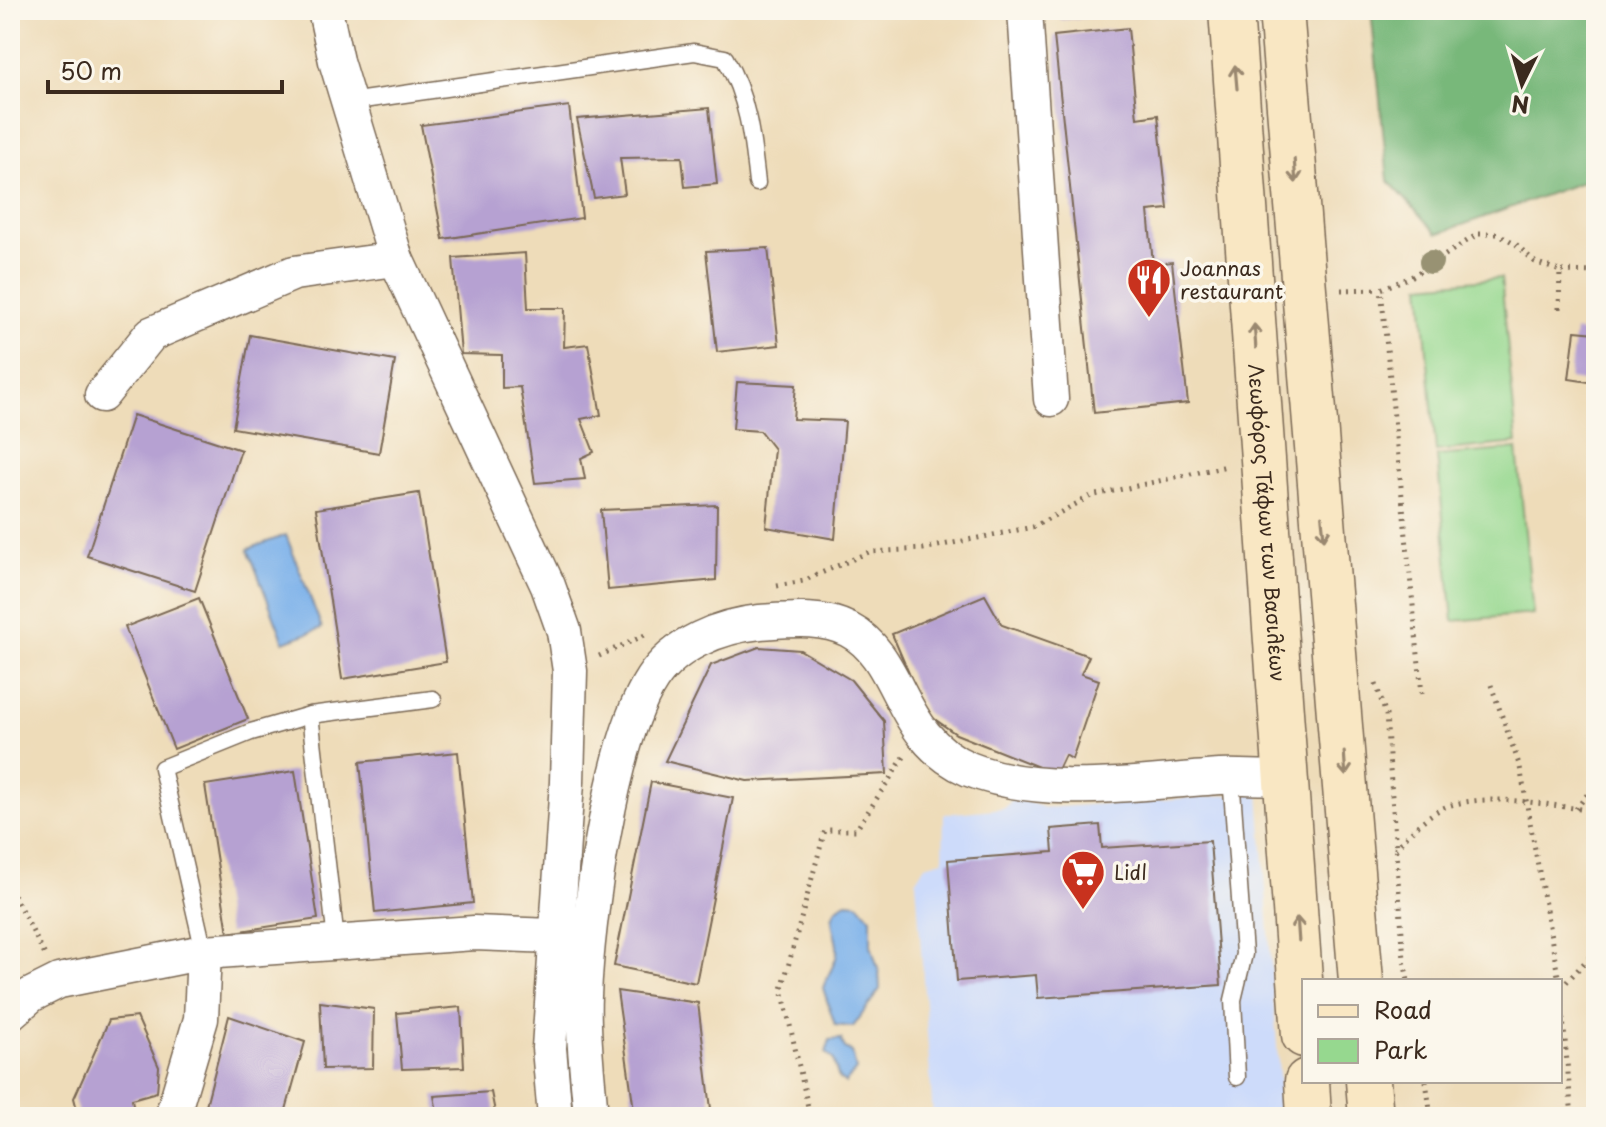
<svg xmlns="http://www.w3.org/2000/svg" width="1606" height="1127" font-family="'Playpen Sans',sans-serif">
  <rect width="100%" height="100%" fill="#fbf7ec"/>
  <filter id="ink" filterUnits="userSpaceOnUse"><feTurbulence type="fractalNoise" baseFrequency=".0125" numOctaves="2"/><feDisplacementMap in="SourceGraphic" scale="16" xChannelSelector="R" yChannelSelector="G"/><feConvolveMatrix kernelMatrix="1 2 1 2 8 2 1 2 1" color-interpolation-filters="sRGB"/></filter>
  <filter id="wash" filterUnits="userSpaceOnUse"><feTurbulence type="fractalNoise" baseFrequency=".006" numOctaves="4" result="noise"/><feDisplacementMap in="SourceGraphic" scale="32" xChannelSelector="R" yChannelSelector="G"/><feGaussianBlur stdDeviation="1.8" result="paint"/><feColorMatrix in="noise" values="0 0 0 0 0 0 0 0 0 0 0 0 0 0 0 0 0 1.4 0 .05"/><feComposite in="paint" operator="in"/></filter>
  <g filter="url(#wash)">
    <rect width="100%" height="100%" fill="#eedcb9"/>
    <polygon fill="#cddbfa" points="1259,793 1282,1117 933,1117 916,880 925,865 943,860 944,814 1005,808 1014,797 1045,808"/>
    <g fill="#96d88f" stroke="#688156" stroke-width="2">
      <polygon points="1501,278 1517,443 1436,451 1421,285"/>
      <polygon points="1517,449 1533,614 1453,621 1437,456"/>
    </g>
    <polygon fill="#78b87a" stroke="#5a714c" stroke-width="2" points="1371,10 1596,10 1596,177 1437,234 1388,180"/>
    <g fill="#7cb1ea" stroke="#5c6e84" stroke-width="2">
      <polygon points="286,535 322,628 284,642 248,549"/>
      <path d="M847,902L858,903L871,918V945L879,972L880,989L853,1027L835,1025L823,988C826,978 833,968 836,958C843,938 817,914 847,902Z"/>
      <polygon points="841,1039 845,1049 852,1052 856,1070 845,1083 839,1079 833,1059 826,1053 830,1040"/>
    </g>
    <g id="blocks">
      <g fill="#b6a1d2">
        <polygon points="1059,10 1133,10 1134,14 1060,20"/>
        <polygon points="1128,28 1137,118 1158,115 1168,209 1148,211 1153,264 1172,262 1188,403 1094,413 1054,36"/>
        <polygon points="569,106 582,218 443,239 421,125"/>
        <polygon points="709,108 717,184 685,187 682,157 620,158 625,194 594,198 577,119"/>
        <polygon points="768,248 779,345 717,352 706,251"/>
        <polygon points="525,253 528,308 565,308 564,347 588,344 601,415 581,419 594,452 581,458 585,479 535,483 520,387 502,388 502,355 461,354 453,258"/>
        <polygon points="1575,331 1596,333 1596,383 1569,379"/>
        <polygon points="250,335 395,361 379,453 233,428"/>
        <polygon points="737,382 796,385 793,419 845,421 835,539 766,527 774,449 760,431 733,429"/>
        <polygon points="133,415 241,450 195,591 87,556"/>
        <polygon points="419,493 446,662 342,679 316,509"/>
        <polygon points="717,505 716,580 608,590 601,510"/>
        <polygon points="985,595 1002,625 1089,656 1081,674 1099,680 1072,759 1065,755 1056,774 956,734 926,713 892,634"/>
        <polygon points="199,598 248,719 174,749 125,627"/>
        <polygon points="759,647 800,650 851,680 884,721 887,774 747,781 665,761 711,665"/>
        <polygon points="458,752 473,903 375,913 360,762"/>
        <polygon points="295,771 318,919 228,933 205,785"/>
        <polygon points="651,782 733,798 696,983 614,966"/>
        <polygon points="1100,825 1102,848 1210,841 1221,985 1038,998 1036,975 957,981 948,860 1053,852 1051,829"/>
        <polygon points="617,991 698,1003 712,1117 635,1117"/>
        <polygon points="320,1002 374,1009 373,1068 323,1069"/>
        <polygon points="461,1007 464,1067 402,1069 397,1013"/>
        <polygon points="229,1016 305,1042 284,1117 203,1117"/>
        <polygon points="137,1017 159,1067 157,1092 132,1099 135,1117 79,1117 74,1098 109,1020"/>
        <polygon points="491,1092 496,1117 438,1117 434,1096"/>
      </g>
    </g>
  </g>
  <g filter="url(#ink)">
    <use href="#blocks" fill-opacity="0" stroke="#7a6854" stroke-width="2"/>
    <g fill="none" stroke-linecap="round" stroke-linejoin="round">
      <g stroke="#7a6854" stroke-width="19">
        <g id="service">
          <path d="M349,102L694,52L725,58C748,98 752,137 757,183"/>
          <polyline points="310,715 336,941"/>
          <polyline points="1231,776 1244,954 1233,1000 1237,1077"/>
          <polyline points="204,952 162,768 251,732 310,715 433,699"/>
        </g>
      </g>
      <g stroke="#7a6854" stroke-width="37">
        <g id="minor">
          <polyline points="325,10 336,61 396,259 548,586 564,631 570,671 567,782 549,1048 555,1117"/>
          <polyline points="1025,10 1051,399"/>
          <polyline points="102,395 151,334 294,273 396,259"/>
          <polyline points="10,1013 31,995 59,981 204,952 474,933 554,936"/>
          <polyline points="172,1117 201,1019 204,952"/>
          <path d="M591,1117C588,1077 582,1036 584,996C587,920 611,741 652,679C675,644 720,626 760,622C789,620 823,616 849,630C903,658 896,738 969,769C1043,799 1142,782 1220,777C1243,776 1264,779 1287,777"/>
        </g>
      </g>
      <g stroke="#7a6854" stroke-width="47">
        <g id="secondary">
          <path id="s1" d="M1231,10L1304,1035"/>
          <polyline points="1281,10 1361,981"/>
          <polyline points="1307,1081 1309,1117"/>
          <polyline points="1368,1081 1371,1117"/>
        </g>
      </g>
      <g stroke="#7a6854" stroke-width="5" stroke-dasharray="2 6" stroke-linecap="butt">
        <polyline points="1341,290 1380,289"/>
        <polyline points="1559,309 1560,271 1596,272"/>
        <polyline points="777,586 803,581 869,552 923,549 1033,527 1091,496 1227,466"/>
        <polyline points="599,656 645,635"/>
        <polyline points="1376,684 1386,715 1404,960 1408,981"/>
        <polyline points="1491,685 1520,767 1559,981"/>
        <polyline points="1422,694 1381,289 1411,277 1478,234 1499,234 1516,244 1535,262 1560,271"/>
        <polyline points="1576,809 1596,783"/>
        <path d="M1395,849C1410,833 1426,814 1448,806C1492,792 1551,806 1596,811"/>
        <polyline points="10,888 45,955"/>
        <polyline points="1560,985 1572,1117"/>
        <polyline points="1561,988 1596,950"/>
        <polyline points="1426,1081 1431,1117"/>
        <polyline points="818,1117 808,1107 782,989 825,830 856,830 904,757"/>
      </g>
      <use href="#service" stroke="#fff" stroke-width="16"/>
      <use href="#minor" stroke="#fff" stroke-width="34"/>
      <use href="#secondary" stroke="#f9e7c3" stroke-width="44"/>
    </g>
    <circle fill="#989273" cx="1431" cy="262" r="12"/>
    <defs><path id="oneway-shaft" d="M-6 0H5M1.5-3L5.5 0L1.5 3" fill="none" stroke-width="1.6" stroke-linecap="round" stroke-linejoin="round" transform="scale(2)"/></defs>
    <g stroke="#9a8870">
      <use href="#oneway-shaft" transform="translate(1236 77) rotate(-95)"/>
      <use href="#oneway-shaft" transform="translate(1295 171) rotate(86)"/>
      <use href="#oneway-shaft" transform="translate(1255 336) rotate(-94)"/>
      <use href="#oneway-shaft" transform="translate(1323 528) rotate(84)"/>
      <use href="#oneway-shaft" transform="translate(1345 764) rotate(86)"/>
      <use href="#oneway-shaft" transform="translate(1298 929) rotate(-94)"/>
    </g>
  </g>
  <defs>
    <g id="restaurant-pin" transform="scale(2.3)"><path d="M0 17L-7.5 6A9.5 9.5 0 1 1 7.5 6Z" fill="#c8321e" stroke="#fbf7ec"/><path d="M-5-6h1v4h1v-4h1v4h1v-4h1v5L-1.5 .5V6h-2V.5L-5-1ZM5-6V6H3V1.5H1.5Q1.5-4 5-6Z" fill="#fff"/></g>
    <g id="supermarket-pin" transform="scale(2.3)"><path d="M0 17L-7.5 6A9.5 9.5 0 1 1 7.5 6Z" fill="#c8321e" stroke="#fbf7ec"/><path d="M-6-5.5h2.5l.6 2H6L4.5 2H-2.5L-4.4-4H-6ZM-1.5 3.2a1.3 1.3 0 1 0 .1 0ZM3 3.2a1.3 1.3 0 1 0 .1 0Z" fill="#fff"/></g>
  </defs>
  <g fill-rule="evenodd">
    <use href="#restaurant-pin" x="1149" y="280"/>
    <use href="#supermarket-pin" x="1083" y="872"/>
  </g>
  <g text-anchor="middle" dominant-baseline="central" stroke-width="7" stroke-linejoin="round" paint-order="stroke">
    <g font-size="20" fill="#3b2a1e" stroke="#fbf7ec" text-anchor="start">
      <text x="1180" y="268">Joannas<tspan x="1180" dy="23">restaurant</tspan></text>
      <text x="1114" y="872">Lidl</text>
    </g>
    <g font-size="20" fill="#3b2a1e" stroke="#fbf7ec">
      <text stroke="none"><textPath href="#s1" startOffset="514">Λεωφόρος Τάφων των Βασιλέων</textPath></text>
    </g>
  </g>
  <rect width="1606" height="1127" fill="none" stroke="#fbf7ec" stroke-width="40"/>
  <rect x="1302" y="979" width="260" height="104" fill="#fbf7ec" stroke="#aea59a" stroke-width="2"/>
  <rect x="1318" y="1005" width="40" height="12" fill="#f9e7c3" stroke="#aea59a" stroke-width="2"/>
  <text x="1374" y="1019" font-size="24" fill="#3b2a1e">Road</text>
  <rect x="1318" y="1039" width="40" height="24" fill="#96d88f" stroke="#aea59a" stroke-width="2"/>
  <text x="1374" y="1059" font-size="24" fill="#3b2a1e">Park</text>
  <g transform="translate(1522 84) rotate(185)" stroke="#fbf7ec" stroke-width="6" paint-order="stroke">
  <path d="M0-6L14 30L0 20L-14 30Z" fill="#3b2a1e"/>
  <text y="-12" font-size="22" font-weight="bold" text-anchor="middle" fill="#3b2a1e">N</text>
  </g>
  <path d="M48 80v12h234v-12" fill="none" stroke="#3b2a1e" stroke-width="4"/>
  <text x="60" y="80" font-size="24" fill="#3b2a1e" stroke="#fbf7ec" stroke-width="6" paint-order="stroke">50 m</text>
</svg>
